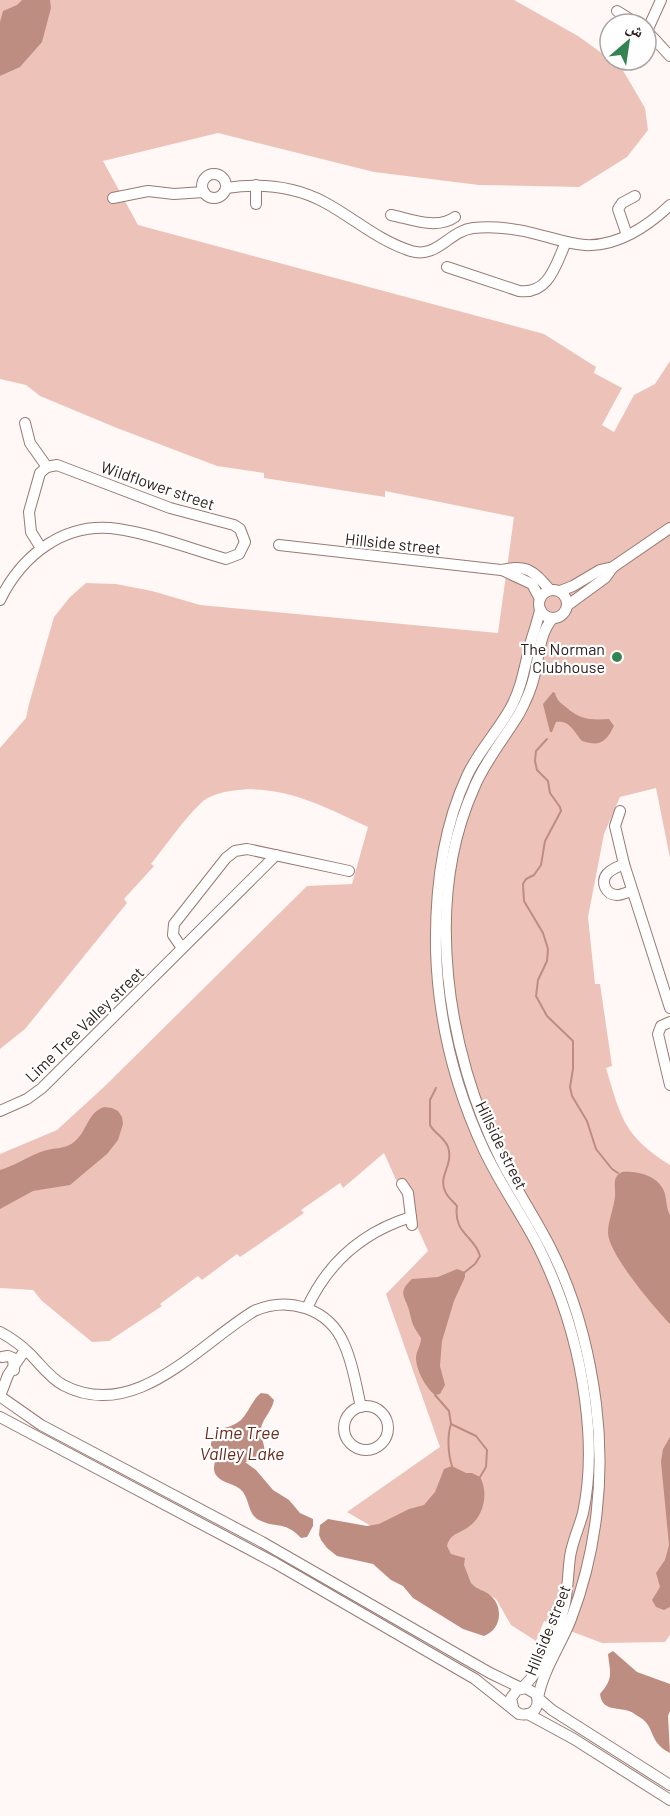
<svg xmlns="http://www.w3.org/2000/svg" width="670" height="1816" font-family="Barlow,'Noto Naskh Arabic',sans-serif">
  <rect width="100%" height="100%" fill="#fff8f6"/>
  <path fill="#edc3b9" d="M0,0H514L578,36L621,67L645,108L648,130L627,157L579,187L479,185L374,172L218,133L103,161L138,225L544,334L596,367L594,373L622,388L602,425L614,432L634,395L655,384L670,361V858L656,788L620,797L604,834L588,917L595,984H600L612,1066L606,1068C621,1118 624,1136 670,1165V1635L665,1642L602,1643L544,1621L536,1641L511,1625L496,1599L347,1512L440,1447L386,1294L428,1251L384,1153L343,1188L340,1183L301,1210L304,1213L240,1257L237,1254L202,1280L198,1276L160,1304L162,1306L109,1341L92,1342L42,1301L33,1290L0,1288V1154L57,1130L105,1086L307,886L352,884L368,827C324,806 280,783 231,791C222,792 208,796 201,803C183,820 167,844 151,864L154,866L124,899L127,903L25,1029L0,1049V748L26,718L29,704L54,617L70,597L86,583L116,584L152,591L200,605L498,633L514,517L385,491V497L264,478V473L217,466L117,428L40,396L26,385L0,379Z"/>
  <g fill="#be8d82">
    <polygon points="22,0 50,0 51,8 42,42 20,67 0,76 0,22 3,11 17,5"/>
    <path d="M553,692L555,693C557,701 561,703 567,708C581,720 591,720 609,719L614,726C606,742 600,747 582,741C574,732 570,720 556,722L552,732H550L543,704Z"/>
    <path d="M104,1107L112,1108L118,1111L122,1117L123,1124L118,1140L107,1154L70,1185L33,1191L0,1209V1170C18,1165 33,1152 52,1149C60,1148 68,1147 74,1142C87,1132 87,1113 104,1107Z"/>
    <path d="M622,1172C637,1171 657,1175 664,1191C667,1199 666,1208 670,1215V1324C654,1307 609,1255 608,1233C608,1221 614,1208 615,1196C616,1186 611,1178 622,1172Z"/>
    <path d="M457,1269L465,1272V1277L454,1301L442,1341L440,1366L445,1385L440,1394L435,1395C426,1388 416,1370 416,1358C416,1351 421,1346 421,1338C412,1324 413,1326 409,1310C405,1296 397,1293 412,1279L438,1277Z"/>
    <path d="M261,1393L268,1394L274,1400C272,1411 263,1418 261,1428C260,1438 267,1447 264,1459L245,1462L256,1470L273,1490L289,1500L300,1513L313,1519V1526L307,1537L301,1538C284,1520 276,1529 259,1520C248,1514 250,1502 243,1492C236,1483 222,1484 216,1475C212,1469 215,1463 216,1457L211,1451C210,1422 226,1433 241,1420C249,1412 252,1400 261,1393Z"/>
    <polygon points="670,1437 670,1607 664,1610 656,1607 652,1600 660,1587 656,1573 665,1560 669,1545 661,1462 663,1449"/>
    <path d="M452,1466L466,1473H472L480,1477C489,1493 484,1517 467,1528C458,1534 450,1534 447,1546L451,1554L465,1558L464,1565L471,1583C477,1590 485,1590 491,1596C504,1608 501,1630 484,1636L463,1629L413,1598L403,1586L391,1580L373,1564L337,1556L327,1548L321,1540L319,1535L320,1525L328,1519L367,1526L379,1524L409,1509L424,1505L435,1492L444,1469Z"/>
    <path d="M613,1651L637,1672L670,1684V1711L668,1716L670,1753C649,1743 655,1727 641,1718C637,1716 633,1712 629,1711C616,1707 602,1711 600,1694C614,1678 610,1673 608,1654Z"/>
  </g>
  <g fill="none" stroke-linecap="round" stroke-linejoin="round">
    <g stroke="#be8d82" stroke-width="2">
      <polyline points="547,739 536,751 535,761 537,770 548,781 550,793 560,807 561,811 545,841 541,865 534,875 526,879 523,884 524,901 543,933 548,949 547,961 538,980 536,996 547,1016 573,1041 573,1069 570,1087 572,1096 587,1121 596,1149 612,1169 618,1173"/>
      <path d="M436,1088L430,1100V1125C434,1133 444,1137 448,1147C454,1165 438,1175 445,1191C447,1197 453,1201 457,1206C453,1234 475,1236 480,1256L475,1264L465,1272"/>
      <polyline points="435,1395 449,1411 451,1424 476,1436 487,1450 486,1467 480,1477"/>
      <path d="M451,1424C447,1436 448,1454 452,1466"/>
    </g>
    <g stroke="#987a73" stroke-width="12">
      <g id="minor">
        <polyline points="617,11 638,24"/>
        <polyline points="646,30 670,56"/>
        <polyline points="647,31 661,0"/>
        <circle cx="214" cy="186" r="12"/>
        <polyline points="256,185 256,204"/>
        <path d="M226,188C260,183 294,186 324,202C354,218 377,240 411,251C437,259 449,231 473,228C493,226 517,229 536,234C553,238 569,244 585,245C617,247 648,226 670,205"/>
        <polyline points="113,198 148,191 174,194 204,192"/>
        <path d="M391,215C411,219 437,230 455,217"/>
        <polyline points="627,235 618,209 622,203 635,196"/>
        <path d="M447,267L519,291C549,295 556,264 566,242"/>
        <polyline points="25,423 30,443 47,467"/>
        <path d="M279,545L501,570C528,564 533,571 550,590"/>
        <polyline points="502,570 532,584 540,599"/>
        <circle cx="553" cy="604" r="14"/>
        <polyline points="560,591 573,586 600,570 613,567 670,528"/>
        <path d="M0,600C22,555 65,521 118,529C153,534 191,549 226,559L239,554L245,542L240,529L234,525L170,508L57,465L47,467L40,473L29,512L31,532L41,548"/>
        <polyline points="568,605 605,578 613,567"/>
        <path d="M553,618C539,633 539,658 534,677C531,690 525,703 519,714C504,739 485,761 474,788C423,902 447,1052 501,1160C516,1189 534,1216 549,1245C575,1295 589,1349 596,1404C605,1476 597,1551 571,1619C561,1645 543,1670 538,1698L552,1710L670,1785"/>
        <polyline points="620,811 615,826 624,864 670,1008"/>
        <path d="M624,864C618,867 611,869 607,874C600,882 606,895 617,895C622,895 627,892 632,891"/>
        <polyline points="182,948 173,935 174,924 226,858 235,851 247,849 349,871"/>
        <polyline points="670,1022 661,1026 658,1034 670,1085"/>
        <polyline points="0,1111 27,1099 42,1088 276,855"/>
        <polyline points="402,1184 408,1193 412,1225"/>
        <path d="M307,1308C328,1262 363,1232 411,1217"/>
        <path d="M0,1332C11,1338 21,1345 30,1354C41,1365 49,1377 63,1385C135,1423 198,1345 254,1311C288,1296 329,1308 344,1344C353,1363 356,1386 361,1407"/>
        <polyline points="2,1357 8,1356 13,1358 14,1370"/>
        <polyline points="0,1396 8,1375 25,1350"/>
        <path d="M1,1397L41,1425L262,1542L490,1673L521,1688C541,1674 560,1627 565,1603C568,1588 568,1572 570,1557C572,1542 579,1528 583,1513C591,1476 590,1436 585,1399C578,1345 562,1294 538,1246C521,1213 500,1184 484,1150C455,1088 438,1019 436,950C435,892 442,830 467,776C478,752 497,732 510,709C523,686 525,662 532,638C535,628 538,620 540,610"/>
        <circle cx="366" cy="1428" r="22"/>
        <path d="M0,1417L275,1563L475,1679L519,1714C533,1717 541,1707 536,1694L526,1688L517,1690L511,1698L513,1707"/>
        <polyline points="528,1714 574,1739 670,1800"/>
      </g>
    </g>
    <use href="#minor" stroke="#fff" stroke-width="10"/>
  </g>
  <circle fill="#338353" stroke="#fff" stroke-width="2" cx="617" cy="657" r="6"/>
  <g text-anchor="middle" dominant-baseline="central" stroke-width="4.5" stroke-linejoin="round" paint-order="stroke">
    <g font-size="16" fill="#2c201e" stroke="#fff">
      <text transform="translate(158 485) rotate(19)">Wildflower street</text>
      <text transform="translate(393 543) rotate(6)">Hillside street</text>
      <text transform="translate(84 1024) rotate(-44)">Lime Tree Valley street</text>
      <text transform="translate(502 1145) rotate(64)">Hillside street</text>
      <text transform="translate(547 1630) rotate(-68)">Hillside street</text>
    </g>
    <g font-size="16" fill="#2c201e" stroke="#fff" text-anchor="end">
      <text x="605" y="648">The Norman<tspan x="605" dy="18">Clubhouse</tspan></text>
    </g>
    <g font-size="18" font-style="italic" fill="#682a1c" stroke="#fff">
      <text x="242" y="1432">Lime Tree<tspan x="242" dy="21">Valley Lake</tspan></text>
    </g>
  </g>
  <g transform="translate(628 42) rotate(29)"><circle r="28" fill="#ffffff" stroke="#aba6a5" stroke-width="1.5"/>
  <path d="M0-4.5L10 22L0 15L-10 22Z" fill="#338353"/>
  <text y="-9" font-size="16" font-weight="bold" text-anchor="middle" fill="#2c201e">ش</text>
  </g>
</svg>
